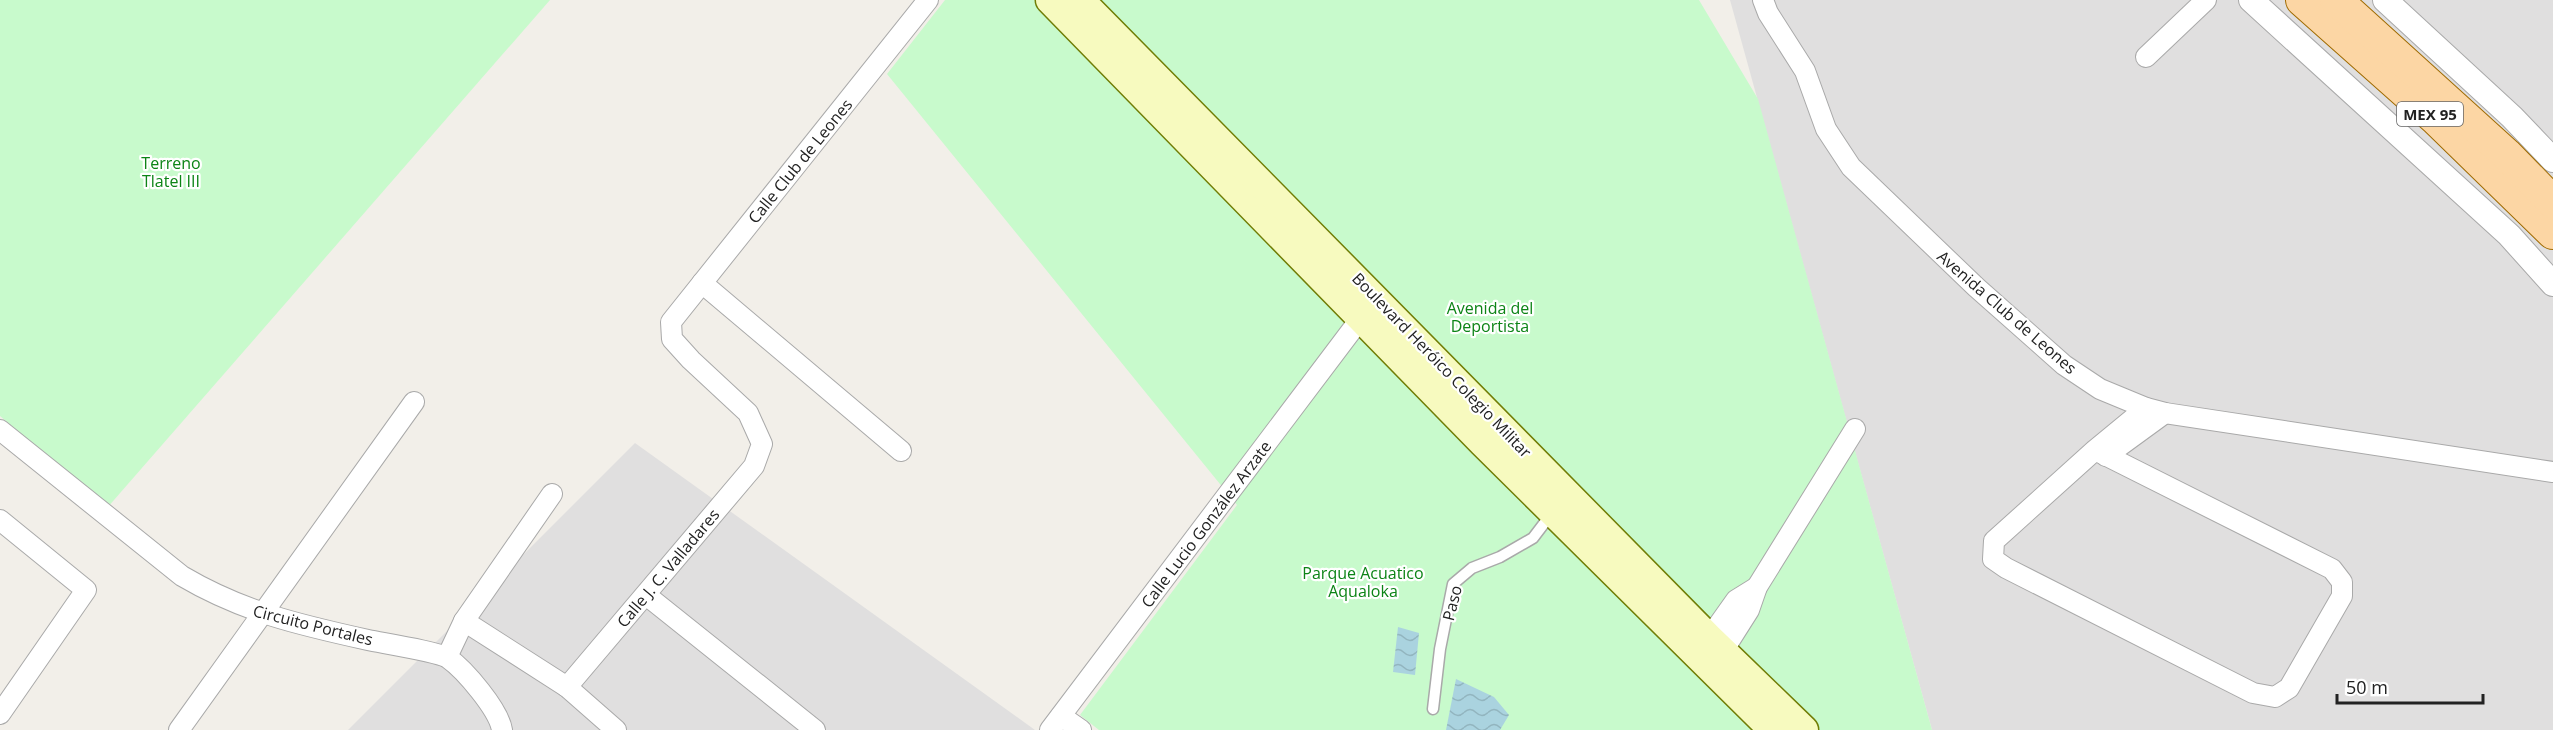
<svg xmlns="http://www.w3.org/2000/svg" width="2553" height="730" font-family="'Open Sans',sans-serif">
  <defs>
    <pattern id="water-waves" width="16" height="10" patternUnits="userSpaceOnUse" patternTransform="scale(1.5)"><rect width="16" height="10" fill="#aad3df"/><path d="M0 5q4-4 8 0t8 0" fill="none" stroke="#92b5bf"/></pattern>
  </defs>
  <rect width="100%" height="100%" fill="#f2efe9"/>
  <g fill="#e0dfdf">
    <polygon points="1730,0 2553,0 2553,730 1932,730"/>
    <polygon points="635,443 1035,730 348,730"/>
  </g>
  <g fill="#c8facc">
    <polygon points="0,0 550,0 107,508 0,416"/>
    <polygon points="945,0 1699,0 1758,99 1932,730 1099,730 1080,715 1237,505 887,74"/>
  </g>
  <g fill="url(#water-waves)">
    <polygon points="1398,627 1419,633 1415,675 1393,672"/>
    <polygon points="1456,679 1494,697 1509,715 1500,730 1446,730"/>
  </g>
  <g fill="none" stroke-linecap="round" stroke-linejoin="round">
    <g stroke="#a9a9a9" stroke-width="13">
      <polyline id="service" points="1433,709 1440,649 1453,584 1472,568 1500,557 1533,538 1552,513"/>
    </g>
    <g stroke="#a9a9a9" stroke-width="22">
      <g id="minor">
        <polyline points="1763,0 1768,13 1805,71 1826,129 1851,167 1976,287 2064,365 2100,389 2146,408 2165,413 2553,472"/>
        <polyline points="2146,57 2206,0"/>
        <polyline points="702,283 901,451"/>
        <path d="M0,430L182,576C243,612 300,625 368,640C382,643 439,652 448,658C465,670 499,710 502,730"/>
        <polyline points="2095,450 2332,569 2342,582 2342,596 2289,688 2275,697 2253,693 2006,568 1993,559 1994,541 2095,450 2146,408"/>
        <polyline points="2106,456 2165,413"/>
        <polyline points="0,520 86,590 0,714"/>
        <polyline points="646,595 815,730"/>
        <polyline points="464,621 567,687 616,730"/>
        <polyline points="1709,638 1736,600 1757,587"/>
        <polyline points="1723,651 1749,610 1757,587 1855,429"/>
        <polyline points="447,657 464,621 552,494"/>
        <polyline points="567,687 754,466 762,444 748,413 691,360 672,339 671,322 928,0"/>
        <polyline points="1061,716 1081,730"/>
        <polyline points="179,730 414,402"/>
        <polyline points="1050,730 1361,318"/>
      </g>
    </g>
    <g stroke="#a9a9a9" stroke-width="26">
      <g id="tertiary">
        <polyline points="2251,0 2509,235 2553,284"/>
        <polyline points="2385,0 2512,117 2553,160"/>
      </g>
    </g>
    <g stroke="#707d05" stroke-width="31">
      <g id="secondary">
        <polyline points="1050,0 1483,443 1773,730"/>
        <polyline points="1080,0 1709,638 1804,730"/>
      </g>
    </g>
    <g stroke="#a06b00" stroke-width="34">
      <g id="primary">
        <polyline points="2302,0 2436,119 2553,233"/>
        <polyline points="2336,0 2506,154 2553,202"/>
      </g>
    </g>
    <use href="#service" stroke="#fff" stroke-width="10"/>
    <use href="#minor" stroke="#fff" stroke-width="20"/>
    <use href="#tertiary" stroke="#fff" stroke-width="24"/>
    <use href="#secondary" stroke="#f7fabf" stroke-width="28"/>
    <use href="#primary" stroke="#fcd6a4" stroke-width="32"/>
  </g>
  <g text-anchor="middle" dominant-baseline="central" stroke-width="4.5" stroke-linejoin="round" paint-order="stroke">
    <rect fill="#fff" stroke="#646464" stroke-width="1.5" x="2397" y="102" width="66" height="24" rx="4.5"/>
    <g font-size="15" font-weight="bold" fill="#222">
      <text x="2430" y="114">MEX 95</text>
    </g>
    <g font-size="16" fill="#222" stroke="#fff">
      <text transform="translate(800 161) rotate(-51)">Calle Club de Leones</text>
      <text transform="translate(2007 312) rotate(41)">Avenida Club de Leones</text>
      <text transform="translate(1442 365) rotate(46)">Boulevard Heróico Colegio Militar</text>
      <text transform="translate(1206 524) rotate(-53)">Calle Lucio González Arzate</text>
      <text transform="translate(668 568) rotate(-50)">Calle J. C. Valladares</text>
      <text transform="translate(1452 603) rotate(-76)">Paso</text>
      <text transform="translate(313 625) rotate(14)">Circuito Portales</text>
    </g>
    <g font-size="16" fill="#0c8416" stroke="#fff">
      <text x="171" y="163">Terreno<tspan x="171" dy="18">Tlatel III</tspan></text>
      <text x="1490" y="308">Avenida del<tspan x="1490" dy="18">Deportista</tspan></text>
      <text x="1363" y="573">Parque Acuatico<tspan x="1363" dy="18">Aqualoka</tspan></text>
    </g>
  </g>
  <path d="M2337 694v9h146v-9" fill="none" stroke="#222222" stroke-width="3"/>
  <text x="2346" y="694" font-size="18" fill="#222222" stroke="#ffffff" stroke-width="4.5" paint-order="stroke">50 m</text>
</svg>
